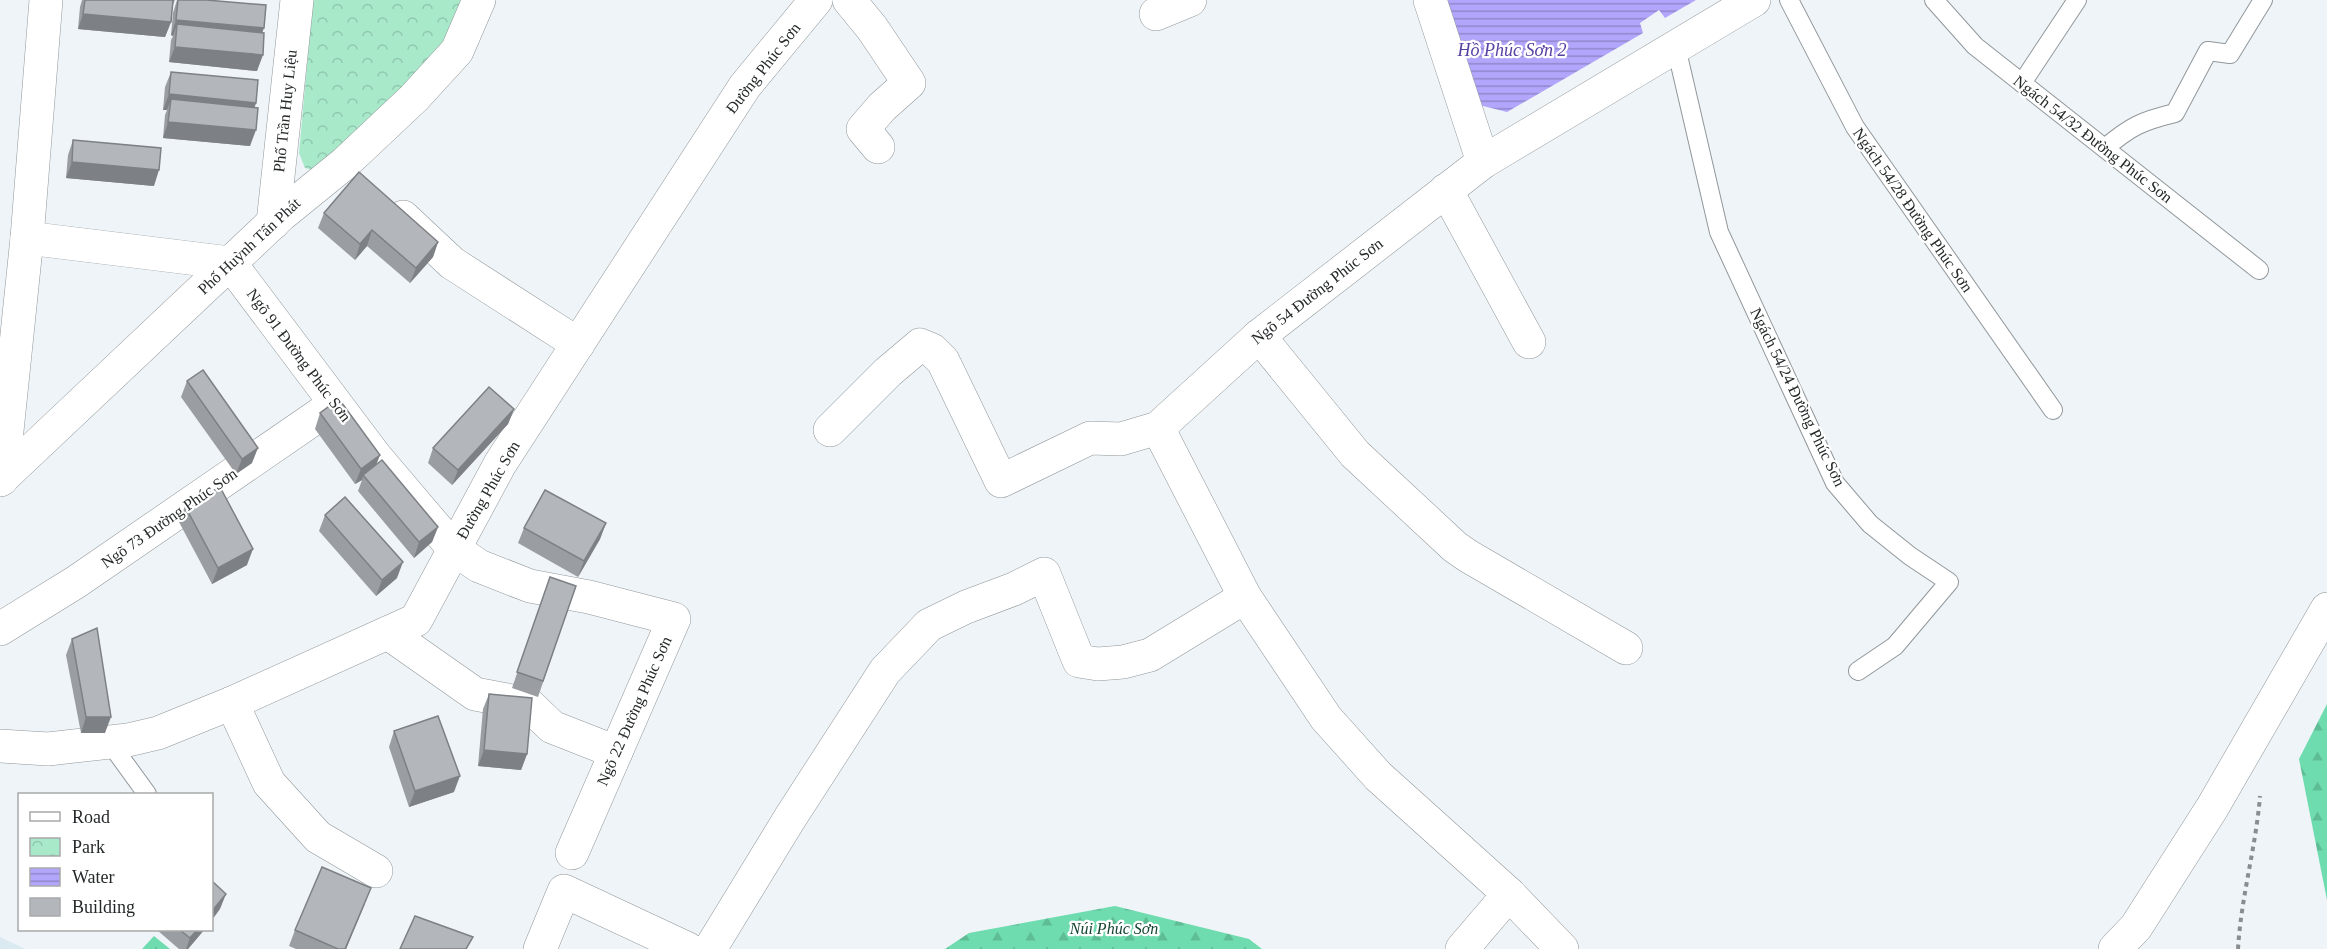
<svg xmlns="http://www.w3.org/2000/svg" width="2327" height="949" font-family="Georgia,serif">
  <defs>
    <pattern id="forest-firs" width="22" height="20" patternUnits="userSpaceOnUse" patternTransform="scale(1.5)"><rect width="22" height="20" fill="#6edcae"/><path d="M5 1l3.5 6h-7zM16 11l3.5 6h-7z" fill="#5fbd96"/></pattern>
    <pattern id="park-crowns" width="20" height="18" patternUnits="userSpaceOnUse" patternTransform="scale(1.5)"><rect width="20" height="18" fill="#a8e9ca"/><path d="M2 6a3 3 0 1 1 6 0M12 15a3 3 0 1 1 6 0" fill="none" stroke="#90c8ae"/></pattern>
    <pattern id="water-rules" width="6" height="5" patternUnits="userSpaceOnUse" patternTransform="scale(1.5)"><rect width="6" height="5" fill="#b2a6fc"/><path d="M0 2.5h6" fill="none" stroke="#9187cc"/></pattern>
  </defs>
  <rect width="100%" height="100%" fill="#eef4f7"/>
  <polygon fill="#dbeaf1" points="0,937 25,949 0,949"/>
  <g fill="url(#forest-firs)">
    <polygon points="2327,704 2327,900 2299,759"/>
    <polygon points="1115,906 1249,939 1262,949 945,949 969,933"/>
    <polygon points="154,936 170,949 142,949"/>
  </g>
  <polygon fill="url(#park-crowns)" points="313,0 464,0 442,48 318,171 305,168 299,153"/>
  <polygon fill="url(#water-rules)" points="1442,0 1696,0 1665,18 1659,10 1640,23 1643,33 1507,112 1475,104"/>
  <g fill="none" stroke-linecap="round" stroke-linejoin="round">
    <g stroke="#91979a" stroke-width="20">
      <g id="lane">
        <polyline points="1789,0 1855,127 2053,410"/>
        <polyline points="1934,0 1975,46 2259,270"/>
        <polyline points="1676,47 1719,232 1835,483 1870,524 1910,556 1949,582 1895,646 1858,671"/>
        <polyline points="2022,83 2077,0"/>
        <path d="M2105,148C2131,126 2142,121 2175,113L2208,51L2230,54L2263,0"/>
        <polyline points="110,743 147,794"/>
      </g>
    </g>
    <g stroke="#91979a" stroke-width="34">
      <g id="street">
        <polyline points="849,0 872,28 909,83 882,107 863,129 878,147"/>
        <polyline points="1430,0 1483,162"/>
        <polyline points="1156,14 1190,0"/>
        <polyline points="1446,190 1529,342"/>
        <polyline points="403,217 452,263 578,344"/>
        <polyline points="273,223 297,0"/>
        <polyline points="27,238 230,263 375,456 454,549 479,566 530,586 589,597 674,619 572,853"/>
        <polyline points="1259,336 1355,454 1455,547 1468,556 1626,648"/>
        <polyline points="1158,428 1245,597 1326,718 1378,776 1509,894 1562,949"/>
        <polyline points="830,430 888,372 920,345 932,350 943,361 1001,481 1090,438 1121,439 1158,428 1259,336 1483,162 1754,0"/>
        <polyline points="0,478 2,479 27,238 46,0"/>
        <polyline points="0,480 281,215 345,163 414,98 457,51 479,0"/>
        <polyline points="0,629 76,582 335,404"/>
        <polyline points="388,633 475,694 528,704 552,727 616,752"/>
        <polyline points="232,703 269,783 318,837 376,871"/>
        <polyline points="540,949 564,891 688,949"/>
        <polyline points="710,949 790,818 885,671 929,625 966,607 1014,589 1044,574 1079,661 1098,664 1123,662 1150,655 1245,597"/>
        <polyline points="1462,949 1509,894"/>
        <polyline points="2115,949 2136,927 2212,808 2327,609"/>
      </g>
    </g>
    <g stroke="#91979a" stroke-width="34">
      <polyline id="secondary" points="0,746 48,749 128,740 158,733 232,703 416,620 500,464 745,86 816,0"/>
    </g>
    <path stroke="#898d8f" stroke-width="4" stroke-dasharray="4.5 4.5" stroke-linecap="butt" d="M2238,949C2241,897 2256,847 2260,796"/>
    <use href="#lane" stroke="#fff" stroke-width="18"/>
    <use href="#street" stroke="#fff" stroke-width="33"/>
    <use href="#secondary" stroke="#fff" stroke-width="33"/>
  </g>
  <g fill="#9a9da2">
    <polygon points="82,0 175,0 172,7 171,22 165,37 78,29 80,7"/>
    <polygon points="177,0 206,0 262,33 257,71 169,62 171,40 173,36 171,35 173,13"/>
    <polygon points="171,72 256,103 254,107 250,146 163,138 165,115 167,110 163,110 165,87"/>
    <polygon points="73,140 154,186 66,178 68,155"/>
    <polygon points="324,213 438,242 433,257 410,283 367,246 355,260 318,228"/>
    <polygon points="187,381 252,463 236,474 181,397"/>
    <polygon points="514,409 508,424 452,485 428,463 433,448"/>
    <polygon points="320,413 376,465 438,527 432,542 414,558 358,491 362,480 355,484 315,429"/>
    <polygon points="185,506 247,565 212,584 179,522"/>
    <polygon points="325,515 397,578 376,596 319,531"/>
    <polygon points="606,523 600,539 578,577 518,543 524,528"/>
    <polygon points="550,577 576,586 538,697 512,688"/>
    <polygon points="72,639 105,733 81,733 66,655"/>
    <polygon points="489,694 527,754 521,770 478,766 483,709"/>
    <polygon points="394,731 454,792 409,807 389,747"/>
    <polygon points="365,904 346,949 296,949 289,946 295,930"/>
    <polygon points="157,930 204,930 188,949 179,949"/>
  </g>
  <g fill="#7d8084">
    <polygon points="83,14 171,22 165,37 78,29"/>
    <polygon points="176,20 264,28 258,44 177,24 173,36 171,35"/>
    <polygon points="175,47 263,55 257,71 169,62"/>
    <polygon points="169,94 256,103 251,118 171,99 167,110 163,110"/>
    <polygon points="168,122 256,130 250,146 163,138"/>
    <polygon points="72,162 159,170 154,186 66,178"/>
    <polygon points="372,230 367,246 355,260 360,244"/>
    <polygon points="438,242 433,257 410,283 416,268"/>
    <polygon points="514,409 508,424 452,485 458,470"/>
    <polygon points="258,448 252,463 236,474 242,459"/>
    <polygon points="380,455 374,471 363,475 362,480 355,484 361,469"/>
    <polygon points="606,523 600,539 578,577 584,561"/>
    <polygon points="438,527 432,542 414,558 419,542"/>
    <polygon points="253,549 247,565 212,584 218,568"/>
    <polygon points="403,562 397,578 376,596 382,580"/>
    <polygon points="86,717 111,717 105,733 81,733"/>
    <polygon points="484,750 527,754 521,770 478,766"/>
    <polygon points="460,776 454,792 409,807 415,791"/>
    <polygon points="371,888 346,949 345,949"/>
    <polygon points="226,894 220,909 212,920 212,911"/>
    <polygon points="197,930 204,930 188,949 186,949 190,938"/>
  </g>
  <g fill="#b3b7bc" stroke="#7d8084" stroke-width="1.5">
    <polygon points="85,0 173,0 171,22 83,14"/>
    <polygon points="178,0 206,0 266,5 264,28 176,20"/>
    <polygon points="177,24 264,33 263,55 175,47"/>
    <polygon points="171,72 258,80 256,103 169,94"/>
    <polygon points="171,99 258,108 256,130 168,122"/>
    <polygon points="73,140 161,148 159,170 72,162"/>
    <polygon points="359,172 438,242 416,268 372,230 360,244 324,213"/>
    <polygon points="203,370 258,448 242,459 187,381"/>
    <polygon points="489,387 514,409 458,470 433,448"/>
    <polygon points="339,399 380,455 361,469 320,413"/>
    <polygon points="382,460 438,527 419,542 363,475"/>
    <polygon points="220,487 253,549 218,568 185,506"/>
    <polygon points="545,490 606,523 584,561 524,528"/>
    <polygon points="345,497 403,562 382,580 325,515"/>
    <polygon points="550,577 576,586 543,681 517,672"/>
    <polygon points="97,628 111,717 86,717 72,639"/>
    <polygon points="489,694 532,698 527,754 484,750"/>
    <polygon points="438,716 460,776 415,791 394,731"/>
    <polygon points="322,867 371,888 345,949 338,949 295,930"/>
    <polygon points="212,881 226,894 212,911"/>
    <polygon points="415,916 473,937 466,949 400,949"/>
    <polygon points="180,930 197,930 190,938"/>
  </g>
  <g text-anchor="middle" dominant-baseline="central" stroke-width="4.5" stroke-linejoin="round" paint-order="stroke">
    <g font-size="16" fill="#26292a" stroke="#fff">
      <text transform="translate(763 68) rotate(-52)">Đường Phúc Sơn</text>
      <text transform="translate(285 111) rotate(-84)">Phố Trần Huy Liệu</text>
      <text transform="translate(2093 139) rotate(38)">Ngách 54/32 Đường Phúc Sơn</text>
      <text transform="translate(1913 210) rotate(55)">Ngách 54/28 Đường Phúc Sơn</text>
      <text transform="translate(249 246) rotate(-43)">Phố Huỳnh Tấn Phát</text>
      <text transform="translate(1317 291) rotate(-38)">Ngõ 54 Đường Phúc Sơn</text>
      <text transform="translate(299 355) rotate(53)">Ngõ 91 Đường Phúc Sơn</text>
      <text transform="translate(1798 397) rotate(64)">Ngách 54/24 Đường Phúc Sơn</text>
      <text transform="translate(488 490) rotate(-60)">Đường Phúc Sơn</text>
      <text transform="translate(169 518) rotate(-35)">Ngõ 73 Đường Phúc Sơn</text>
      <text transform="translate(634 711) rotate(-66)">Ngõ 22 Đường Phúc Sơn</text>
    </g>
    <g font-size="16" font-style="italic" fill="#0f3f2d" stroke="#fff">
      <text x="1114" y="928">Núi Phúc Sơn</text>
    </g>
    <g font-size="18" font-style="italic" fill="#5741a3" stroke="#fff">
      <text x="1512" y="50">Hồ Phúc Sơn 2</text>
    </g>
  </g>
  <rect x="18" y="793" width="195" height="138" fill="#ffffff" stroke="#a8a9aa" stroke-width="1.5"/>
  <rect x="30" y="812" width="30" height="9" fill="#ffffff" stroke="#a8a9aa" stroke-width="1.5"/>
  <text x="72" y="823" font-size="18" fill="#26292a">Road</text>
  <rect x="30" y="838" width="30" height="18" fill="url(#park-crowns)" stroke="#a8a9aa" stroke-width="1.5"/>
  <text x="72" y="853" font-size="18" fill="#26292a">Park</text>
  <rect x="30" y="868" width="30" height="18" fill="url(#water-rules)" stroke="#a8a9aa" stroke-width="1.5"/>
  <text x="72" y="883" font-size="18" fill="#26292a">Water</text>
  <rect x="30" y="898" width="30" height="18" fill="#b3b7bc" stroke="#a8a9aa" stroke-width="1.5"/>
  <text x="72" y="913" font-size="18" fill="#26292a">Building</text>
</svg>
